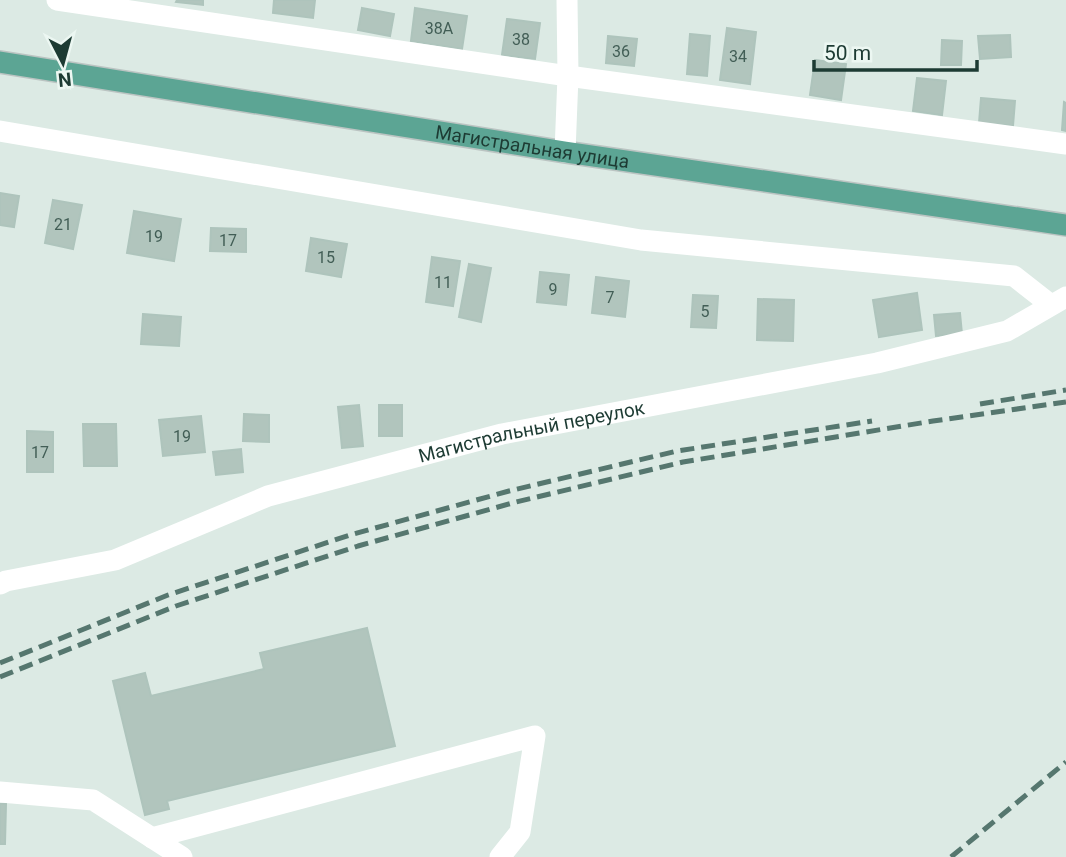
<svg xmlns="http://www.w3.org/2000/svg" width="1066" height="857" font-family="Roboto,sans-serif">
  <rect width="100%" height="100%" fill="#dceae4"/>
  <g fill="#b1c5bd" stroke="#aec4bc" stroke-width="2">
    <polygon points="177,0 203,0 203,5 176,2"/>
    <polygon points="274,0 315,0 313,18 273,13"/>
    <polygon points="362,8 394,14 390,36 358,30"/>
    <polygon points="415,8 467,16 462,49 411,41"/>
    <polygon points="507,19 540,23 535,59 502,55"/>
    <polygon points="727,28 756,32 750,84 720,80"/>
    <polygon points="690,34 710,36 707,76 687,74"/>
    <polygon points="1010,35 1011,57 980,59 978,36"/>
    <polygon points="608,36 637,39 634,66 606,63"/>
    <polygon points="942,40 962,41 961,65 941,65"/>
    <polygon points="815,60 846,64 841,100 810,95"/>
    <polygon points="917,78 946,81 942,115 913,111"/>
    <polygon points="981,98 1015,101 1013,126 979,123"/>
    <polygon points="1064,102 1066,103 1066,131 1062,130"/>
    <polygon points="0,193 19,196 14,227 0,225"/>
    <polygon points="53,200 82,205 73,249 45,243"/>
    <polygon points="134,211 181,219 174,261 127,253"/>
    <polygon points="211,228 246,229 246,252 210,251"/>
    <polygon points="311,238 347,244 341,277 306,271"/>
    <polygon points="432,257 460,261 453,306 426,302"/>
    <polygon points="469,264 491,268 481,322 459,317"/>
    <polygon points="540,272 569,275 566,305 537,302"/>
    <polygon points="596,277 629,281 625,317 592,313"/>
    <polygon points="917,293 922,330 879,337 873,300"/>
    <polygon points="693,295 718,296 716,328 691,327"/>
    <polygon points="758,299 794,300 793,341 757,340"/>
    <polygon points="960,313 962,334 936,336 934,315"/>
    <polygon points="143,314 181,317 179,346 141,344"/>
    <polygon points="359,405 363,446 342,448 338,407"/>
    <rect x="379" y="405" width="23" height="31"/>
    <polygon points="244,414 269,415 269,442 243,441"/>
    <polygon points="201,416 205,452 163,456 159,420"/>
    <polygon points="83,424 116,424 117,466 84,466"/>
    <polygon points="27,431 53,432 53,472 27,472"/>
    <polygon points="241,449 243,472 216,475 213,452"/>
    <polygon points="367,628 395,746 167,801 169,809 145,815 113,681 145,673 151,696 264,669 260,653"/>
    <polygon points="0,804 6,804 5,844 0,844"/>
  </g>
  <g fill="none" stroke-linecap="round" stroke-linejoin="round">
    <g stroke="#bbc4c2" stroke-width="24">
      <g id="major">
        <path id="s2" d="M0,62L565,152L1066,225"/>
      </g>
    </g>
    <g stroke="#fff" stroke-width="21">
      <polyline points="57,0 568,76 1066,144"/>
      <polyline points="0,131 641,240 1014,276 1051,305"/>
      <polyline points="565,152 568,76 567,0"/>
      <path id="s1" d="M0,584L6,581L115,560L268,496L502,434L877,363L1007,331L1066,297"/>
      <polyline points="0,792 93,800 182,857"/>
      <polyline points="152,838 535,736 520,832 500,857"/>
    </g>
    <use href="#major" stroke="#5ca594" stroke-width="21"/>
    <g stroke="#56776f" stroke-width="5" stroke-dasharray="14 7" stroke-linecap="butt">
      <polyline points="980,404 1066,390"/>
      <polyline points="0,663 168,595 350,535 509,491 677,451 872,421"/>
      <polyline points="0,677 176,606 358,546 516,502 683,462 933,421 1066,402"/>
      <polyline points="951,857 1066,762"/>
    </g>
  </g>
  <g text-anchor="middle" dominant-baseline="central" stroke-width="5" stroke-linejoin="round" paint-order="stroke">
    <g font-size="16" fill="#425e56">
      <text x="439" y="28">38А</text>
      <text x="521" y="39">38</text>
      <text x="621" y="51">36</text>
      <text x="738" y="56">34</text>
      <text x="63" y="224">21</text>
      <text x="154" y="236">19</text>
      <text x="228" y="240">17</text>
      <text x="326" y="257">15</text>
      <text x="443" y="282">11</text>
      <text x="553" y="289">9</text>
      <text x="610" y="297">7</text>
      <text x="705" y="311">5</text>
      <text x="182" y="436">19</text>
      <text x="40" y="452">17</text>
    </g>
    <g font-size="19" fill="#1d3b33" stroke="#ecf7f2">
      <text stroke="none"><textPath href="#s2" startOffset="539">Магистральная улица</textPath></text>
      <text stroke="none"><textPath href="#s1" startOffset="555">Магистральный переулок</textPath></text>
    </g>
  </g>
  <g transform="translate(63 63) rotate(174)" stroke="#ecf7f2" stroke-width="5" paint-order="stroke">
  <path d="M0-5L12 26L0 18L-12 26Z" fill="#1d3b33"/>
  <text y="-10" font-size="19" font-weight="bold" text-anchor="middle" fill="#1d3b33">N</text>
  </g>
  <path d="M814 60v10h163v-10" fill="none" stroke="#1d3b33" stroke-width="3.5"/>
  <text x="824" y="60" font-size="21" fill="#1d3b33" stroke="#ecf7f2" stroke-width="5" paint-order="stroke">50 m</text>
</svg>
